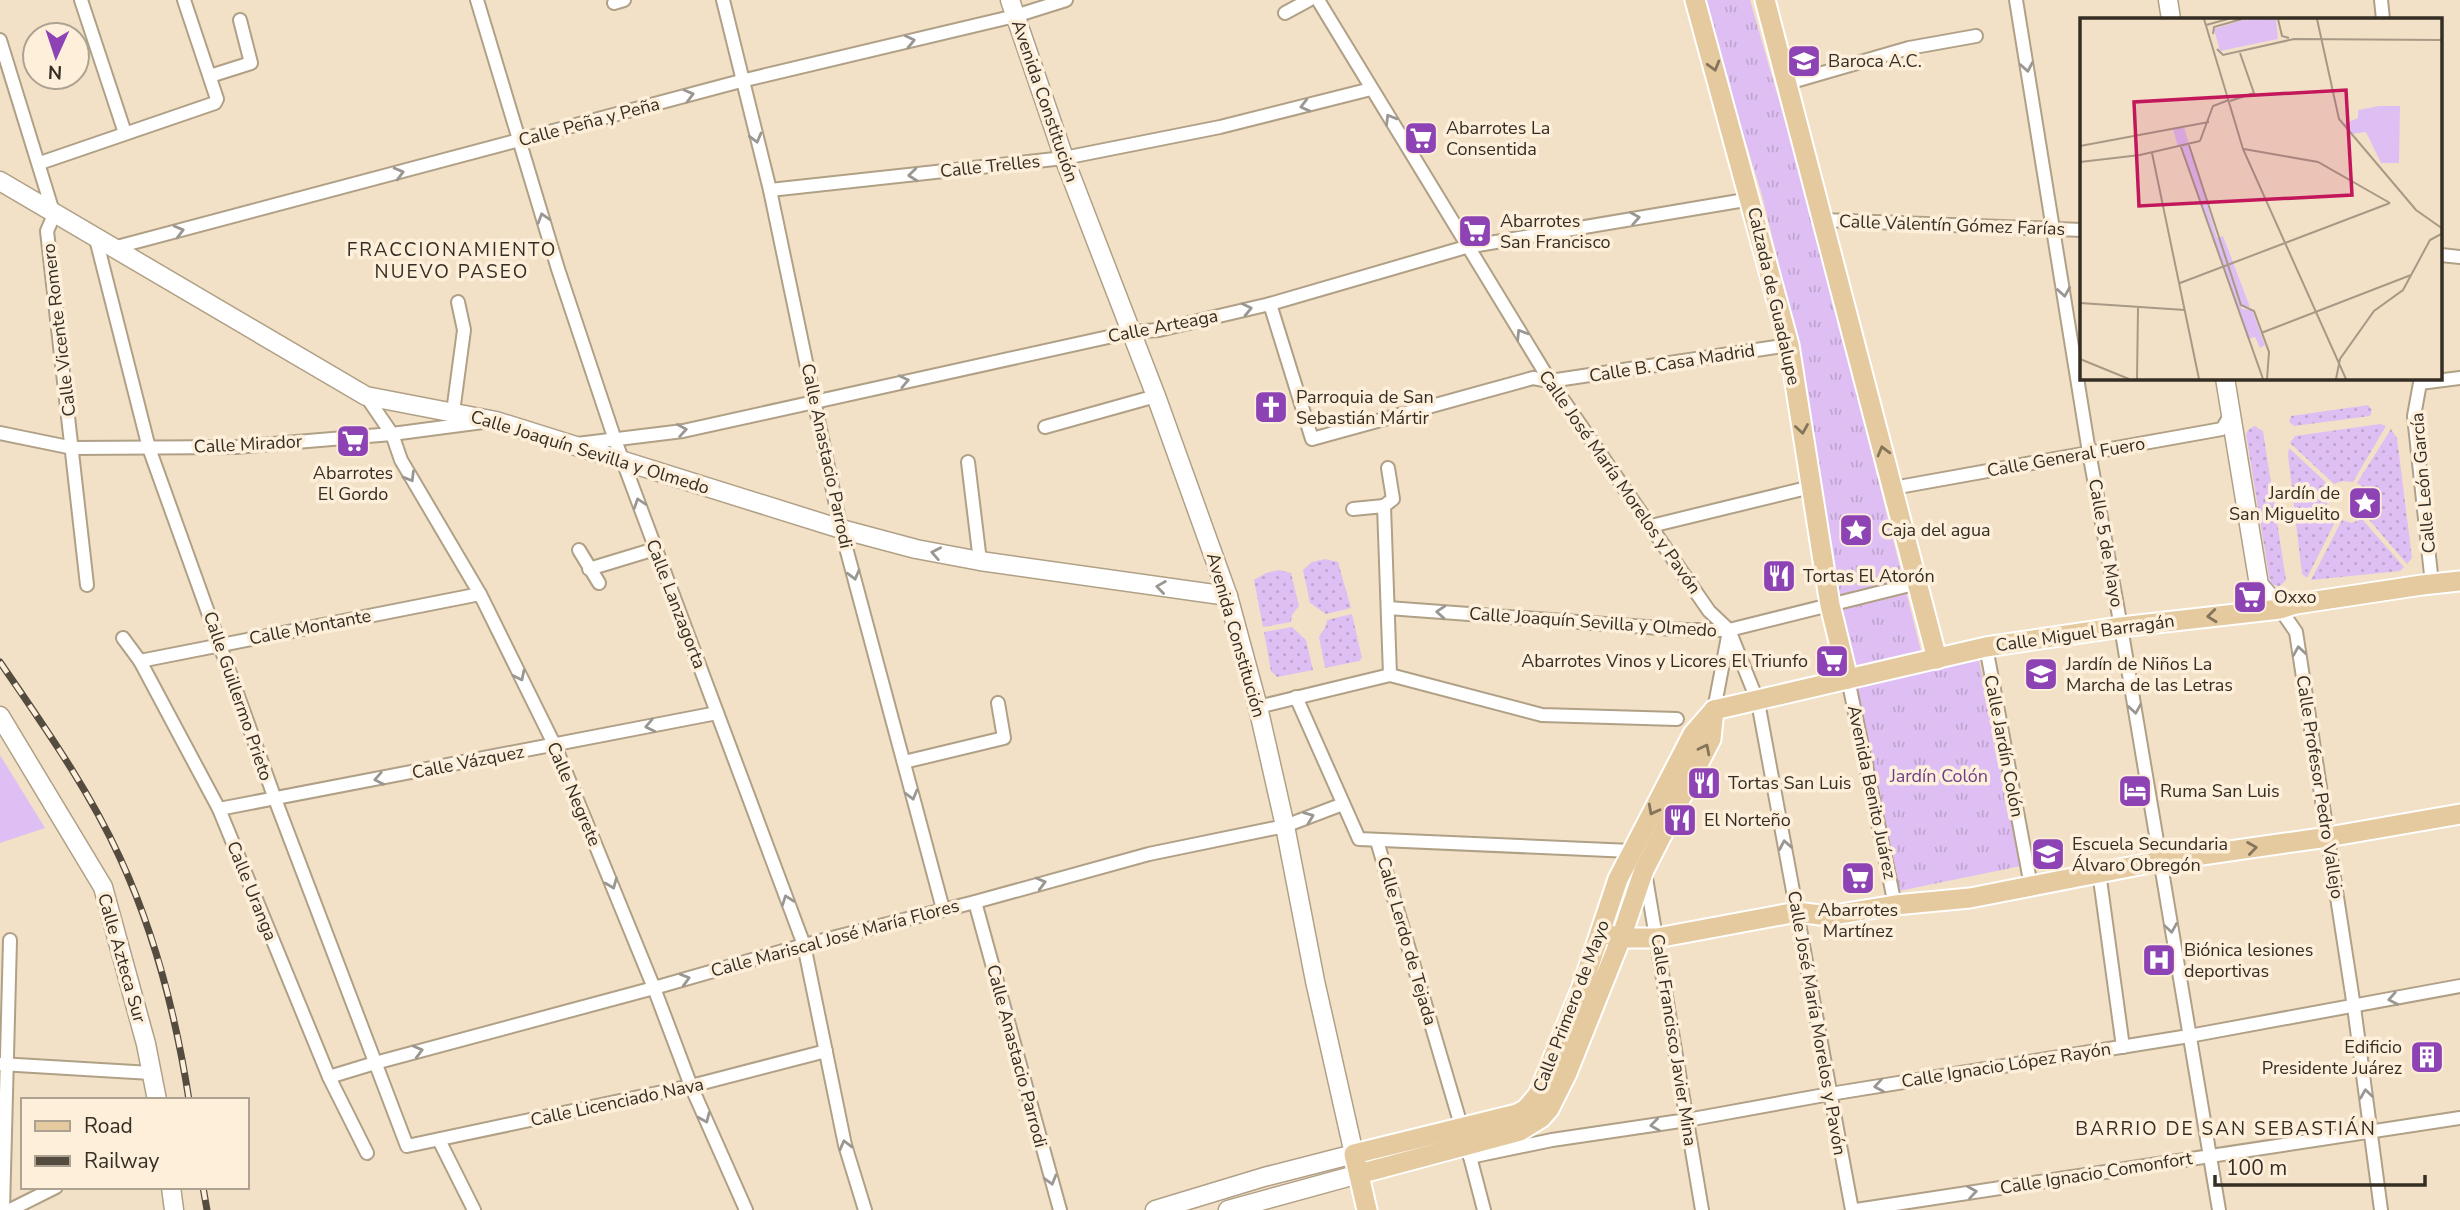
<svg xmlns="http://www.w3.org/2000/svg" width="2460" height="1210" font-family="'Nunito Sans',sans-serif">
  <defs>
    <pattern id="grass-tufts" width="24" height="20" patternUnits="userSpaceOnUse" patternTransform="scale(1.75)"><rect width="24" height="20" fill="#dfbff3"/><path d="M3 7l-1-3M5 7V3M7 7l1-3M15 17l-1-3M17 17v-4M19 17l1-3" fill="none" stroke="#c0a4d0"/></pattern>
    <pattern id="garden-dots" width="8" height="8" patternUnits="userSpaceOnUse" patternTransform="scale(1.75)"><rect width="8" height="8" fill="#dfbff3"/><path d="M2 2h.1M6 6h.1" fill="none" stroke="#c0a4d0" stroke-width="1.8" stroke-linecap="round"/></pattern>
  </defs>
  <rect width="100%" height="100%" fill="#f3e1c7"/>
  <g fill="url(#grass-tufts)">
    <polygon points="1702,0 1750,0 1811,212 1923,659 1855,675 1834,604 1798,343 1762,195"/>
    <polygon points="1979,660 2021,866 1899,891 1856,685"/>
  </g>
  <g fill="url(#garden-dots)">
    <polygon points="2368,405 2372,410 2370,416 2294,426 2289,422 2291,416"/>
    <polygon points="2380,424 2386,426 2353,482 2342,481 2334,484 2290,443 2295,436"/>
    <polygon points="2255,426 2263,431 2286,580 2280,586 2272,585 2270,582 2246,434 2249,429"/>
    <path d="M2391,429L2397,438L2412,558L2407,564L2365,515C2374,503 2370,491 2357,483Z"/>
    <polygon points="2289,448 2332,488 2328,494 2327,505 2337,518 2307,578 2302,574 2288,455"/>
    <polygon points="2362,519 2404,567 2400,571 2311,580 2342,520 2352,523"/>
    <polygon points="1325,559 1338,562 1351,608 1326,614 1310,603 1303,570 1312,562"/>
    <polygon points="1279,570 1291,573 1299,606 1292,615 1291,622 1263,627 1254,580 1266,573"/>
    <polygon points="1352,614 1362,658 1359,661 1325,668 1319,637 1326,626 1327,620"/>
    <polygon points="1292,627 1306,640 1313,670 1277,677 1271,671 1264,632"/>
  </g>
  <polygon fill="#dfbff3" points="0,755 45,828 0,843"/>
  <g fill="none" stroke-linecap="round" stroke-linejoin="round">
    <g stroke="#b0a086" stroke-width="16">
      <g id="street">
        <polyline points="81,0 125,133"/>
        <polyline points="477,0 558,269 615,440 804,945 845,1145 865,1210"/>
        <polyline points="723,0 770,190 841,529 943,909"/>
        <polyline points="1318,0 1550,381 1709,611 1729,630 1758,702 1852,1210"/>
        <polyline points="2016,0 2089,452 2121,627 2219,1210"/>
        <polyline points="2381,0 2383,19"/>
        <polyline points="614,3 624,0"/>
        <polyline points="1285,13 1309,0"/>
        <polyline points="0,40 54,215 47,231 87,585"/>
        <polyline points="210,76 251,63 240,20"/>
        <polyline points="1788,83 1909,48 1976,36"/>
        <polyline points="40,163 215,103 217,99 184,0"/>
        <polyline points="770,190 1064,158 1220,127 1371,89"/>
        <polyline points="1823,220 2082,230"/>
        <polyline points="96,239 149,448 275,799 407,1146 691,1086 826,1051"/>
        <polyline points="113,248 741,81 1015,16 1066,0"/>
        <polyline points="2441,255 2460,257"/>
        <polyline points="1270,304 1312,439 1533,378 1550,381 1789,345"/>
        <polyline points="366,396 392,434 401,460 480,594 555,746 654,988 691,1086 746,1210"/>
        <polyline points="453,412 464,330 458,302"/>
        <polyline points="1045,427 1156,396"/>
        <polyline points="0,433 73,448 236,447 392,434 483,422"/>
        <polyline points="577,444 683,431 1131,332 1159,330 1270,304 1466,247 1751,199"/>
        <polyline points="968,462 980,561"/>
        <polyline points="1893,488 2222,429 2231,414"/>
        <polyline points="1384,506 1390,675"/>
        <polyline points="1384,506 1393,499 1388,468"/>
        <polyline points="1353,509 1384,506"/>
        <polyline points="1651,526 1811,487"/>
        <polyline points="579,550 599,583"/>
        <polyline points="589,569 655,549"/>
        <polyline points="2432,584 2414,416 2420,383 2460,378"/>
        <polyline points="1388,608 1687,630 1729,630 1918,583"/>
        <polyline points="2280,609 2296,632 2354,1007 2381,1210"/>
        <polyline points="123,638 140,661 219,809 329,1077 367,1153"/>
        <polyline points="1986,647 2031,886"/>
        <polyline points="140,661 480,594"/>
        <polyline points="1848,679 1895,905"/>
        <polyline points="1296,697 1359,839 1631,851 1635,857"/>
        <polyline points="1258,707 1390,675 1542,715 1677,719"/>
        <polyline points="1714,710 1729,631"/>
        <polyline points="904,762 1004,738 998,703"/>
        <polyline points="219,809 717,713"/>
        <polyline points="1377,841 1463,1132"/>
        <polyline points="1645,872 1702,1210"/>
        <polyline points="2099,872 2123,1047"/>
        <polyline points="975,902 1060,1210"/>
        <polyline points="0,1064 151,1073"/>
        <polyline points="329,1077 375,1063 654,988 804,945 975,902 1149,854 1285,826 1343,804"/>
        <polyline points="439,1140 474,1210"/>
        <polyline points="1468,1149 1484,1210"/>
        <polyline points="1470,1157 1552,1140 1687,1120 1830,1094 2189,1036 2460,986"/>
        <polyline points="3,1210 10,940"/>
        <polyline points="10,1210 56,1187"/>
        <polyline points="1856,1210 2460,1118"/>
      </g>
    </g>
    <g stroke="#b0a086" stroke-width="21">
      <g id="secondary">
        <polyline points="1010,0 1064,158 1156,396 1228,596 1258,707 1285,826 1315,981 1354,1154 1264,1177 1155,1210"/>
        <polyline points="2168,0 2171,19"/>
        <polyline points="0,181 366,396 496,421 841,529 916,549 980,561 1228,596"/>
        <polyline points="2225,378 2259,585 2280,609"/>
        <polyline points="0,716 103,887 146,1044 157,1100"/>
        <polyline points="171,1187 174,1210"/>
        <polyline points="1228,1210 1359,1174"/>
      </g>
    </g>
    <g stroke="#fff" stroke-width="23">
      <g id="primary">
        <polyline points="1695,0 1789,345 1830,605 1848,679"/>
        <polyline points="1765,0 1937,659"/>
        <polyline points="1714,710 1986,647 2121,627 2280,609 2296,604 2422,585 2460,581"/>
        <polyline points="1602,933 1621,938 1657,938 1797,912 1828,916 1895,905 1970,898 2160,861 2328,837 2460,814"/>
        <polyline points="1359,1174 1520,1131 1541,1118 1549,1109 1567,1073 1621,938 1644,870 1711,739 1714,710"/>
        <polyline points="1367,1210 1354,1154 1517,1114 1526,1109 1538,1095 1582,987 1618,879 1693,734 1714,710"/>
      </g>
    </g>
    <use href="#street" stroke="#fff" stroke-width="12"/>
    <use href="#secondary" stroke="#fff" stroke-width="18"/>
    <use href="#primary" stroke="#e4ca9e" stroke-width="19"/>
    <g stroke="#554c40" stroke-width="7">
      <g id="rail">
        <path d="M0,662C43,725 88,788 120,858C156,936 176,1016 189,1100"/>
        <polyline points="203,1187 207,1210"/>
      </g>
    </g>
    <use href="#rail" stroke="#fdefda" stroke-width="4.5" stroke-dasharray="13" stroke-linecap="butt"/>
  </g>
  <defs><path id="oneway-chevron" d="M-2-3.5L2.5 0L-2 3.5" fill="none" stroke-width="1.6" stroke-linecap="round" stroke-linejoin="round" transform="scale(1.75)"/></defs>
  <g stroke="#9a9692">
    <use href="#oneway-chevron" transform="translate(910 41) rotate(-13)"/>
    <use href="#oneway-chevron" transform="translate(2027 67) rotate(80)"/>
    <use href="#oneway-chevron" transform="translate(689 95) rotate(-15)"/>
    <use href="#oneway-chevron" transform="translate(1305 106) rotate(166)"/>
    <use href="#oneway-chevron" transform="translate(1390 119) rotate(-121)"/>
    <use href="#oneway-chevron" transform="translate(756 138) rotate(75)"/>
    <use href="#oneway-chevron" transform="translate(399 173) rotate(-15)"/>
    <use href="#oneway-chevron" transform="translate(913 175) rotate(174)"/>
    <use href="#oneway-chevron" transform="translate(543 218) rotate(-107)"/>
    <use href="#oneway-chevron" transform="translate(1635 218) rotate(-10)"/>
    <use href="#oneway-chevron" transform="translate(179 231) rotate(-15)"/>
    <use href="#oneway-chevron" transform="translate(2064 292) rotate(81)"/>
    <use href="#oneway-chevron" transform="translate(1247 309) rotate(-13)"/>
    <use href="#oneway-chevron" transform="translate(1521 334) rotate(-122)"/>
    <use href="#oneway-chevron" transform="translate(904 381) rotate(-12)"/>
    <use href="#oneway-chevron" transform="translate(682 430) rotate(-10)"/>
    <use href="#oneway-chevron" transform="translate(410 477) rotate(59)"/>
    <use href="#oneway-chevron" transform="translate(639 503) rotate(-109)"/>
    <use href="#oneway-chevron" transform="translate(936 553) rotate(-169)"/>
    <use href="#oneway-chevron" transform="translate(854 575) rotate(75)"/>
    <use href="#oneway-chevron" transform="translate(1161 587) rotate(-172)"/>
    <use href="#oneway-chevron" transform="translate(1441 612) rotate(-176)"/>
    <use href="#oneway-chevron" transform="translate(2299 651) rotate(-99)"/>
    <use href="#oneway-chevron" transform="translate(520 676) rotate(64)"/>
    <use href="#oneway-chevron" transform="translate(2135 709) rotate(81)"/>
    <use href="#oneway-chevron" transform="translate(650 726) rotate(168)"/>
    <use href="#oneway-chevron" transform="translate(379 779) rotate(169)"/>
    <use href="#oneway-chevron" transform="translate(912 795) rotate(75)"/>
    <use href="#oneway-chevron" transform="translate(1309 817) rotate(-21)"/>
    <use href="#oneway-chevron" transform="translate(1785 845) rotate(-100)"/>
    <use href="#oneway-chevron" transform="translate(1041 883) rotate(-15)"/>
    <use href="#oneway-chevron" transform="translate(612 884) rotate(68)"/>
    <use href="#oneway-chevron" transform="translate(787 900) rotate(-110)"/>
    <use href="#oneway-chevron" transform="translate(2171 928) rotate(81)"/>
    <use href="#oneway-chevron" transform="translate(685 979) rotate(-16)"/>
    <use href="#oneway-chevron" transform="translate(2393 999) rotate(169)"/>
    <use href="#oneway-chevron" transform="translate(418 1051) rotate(-15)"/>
    <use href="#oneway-chevron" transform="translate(1879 1086) rotate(171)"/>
    <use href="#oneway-chevron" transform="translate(2366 1094) rotate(-98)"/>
    <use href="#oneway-chevron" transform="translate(705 1118) rotate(67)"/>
    <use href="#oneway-chevron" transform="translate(1655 1125) rotate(172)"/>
    <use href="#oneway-chevron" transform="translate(845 1145) rotate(-104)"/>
    <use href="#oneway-chevron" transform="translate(1051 1180) rotate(74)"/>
    <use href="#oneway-chevron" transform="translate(1972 1192) rotate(-9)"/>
  </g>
  <g stroke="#84745b">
    <use href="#oneway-chevron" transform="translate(1714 66) rotate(74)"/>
    <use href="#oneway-chevron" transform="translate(1802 429) rotate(81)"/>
    <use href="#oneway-chevron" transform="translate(1883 451) rotate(-105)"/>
    <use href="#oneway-chevron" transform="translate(2212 616) rotate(174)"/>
    <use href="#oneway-chevron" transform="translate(1705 749) rotate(-63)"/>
    <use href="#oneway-chevron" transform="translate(1653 810) rotate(118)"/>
    <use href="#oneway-chevron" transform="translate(2252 848) rotate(-8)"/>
  </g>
  <defs>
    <g id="school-square" transform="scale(1.75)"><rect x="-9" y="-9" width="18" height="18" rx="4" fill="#8e43b5" stroke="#fdefda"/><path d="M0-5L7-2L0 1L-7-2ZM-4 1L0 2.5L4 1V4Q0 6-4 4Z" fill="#fff"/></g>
    <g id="supermarket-square" transform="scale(1.75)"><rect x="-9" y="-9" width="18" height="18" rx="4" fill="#8e43b5" stroke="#fdefda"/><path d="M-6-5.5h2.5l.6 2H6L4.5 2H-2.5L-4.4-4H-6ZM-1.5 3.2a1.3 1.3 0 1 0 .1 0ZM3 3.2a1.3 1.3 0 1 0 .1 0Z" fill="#fff"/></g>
    <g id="church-square" transform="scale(1.75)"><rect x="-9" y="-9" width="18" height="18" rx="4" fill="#8e43b5" stroke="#fdefda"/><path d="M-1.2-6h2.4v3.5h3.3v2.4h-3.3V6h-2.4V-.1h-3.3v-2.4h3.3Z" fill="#fff"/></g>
    <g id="sight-square" transform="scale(1.75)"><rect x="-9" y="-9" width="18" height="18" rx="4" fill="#8e43b5" stroke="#fdefda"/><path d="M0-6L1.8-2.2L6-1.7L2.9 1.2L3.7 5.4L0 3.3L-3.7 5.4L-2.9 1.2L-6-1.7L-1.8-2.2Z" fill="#fff"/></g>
    <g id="restaurant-square" transform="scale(1.75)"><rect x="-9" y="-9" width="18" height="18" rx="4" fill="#8e43b5" stroke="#fdefda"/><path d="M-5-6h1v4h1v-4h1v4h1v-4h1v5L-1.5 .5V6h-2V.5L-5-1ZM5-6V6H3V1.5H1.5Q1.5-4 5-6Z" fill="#fff"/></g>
    <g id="hotel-square" transform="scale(1.75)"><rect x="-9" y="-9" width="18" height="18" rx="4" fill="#8e43b5" stroke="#fdefda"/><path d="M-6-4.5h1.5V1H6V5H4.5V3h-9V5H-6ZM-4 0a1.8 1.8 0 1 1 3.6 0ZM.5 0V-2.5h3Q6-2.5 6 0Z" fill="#fff"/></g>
    <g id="hospital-square" transform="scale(1.75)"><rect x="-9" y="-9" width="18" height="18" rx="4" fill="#8e43b5" stroke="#fdefda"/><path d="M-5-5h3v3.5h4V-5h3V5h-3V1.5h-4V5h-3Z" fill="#fff"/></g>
    <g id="building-square" transform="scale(1.75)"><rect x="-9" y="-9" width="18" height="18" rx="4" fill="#8e43b5" stroke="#fdefda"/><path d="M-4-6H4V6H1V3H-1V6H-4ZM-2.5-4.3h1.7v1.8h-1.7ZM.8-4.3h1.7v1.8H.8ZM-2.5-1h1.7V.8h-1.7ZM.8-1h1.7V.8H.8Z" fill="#fff"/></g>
  </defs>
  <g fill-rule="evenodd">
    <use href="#school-square" x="1804" y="61"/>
    <use href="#supermarket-square" x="1421" y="138"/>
    <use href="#supermarket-square" x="1475" y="231"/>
    <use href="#church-square" x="1271" y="407"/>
    <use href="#supermarket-square" x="353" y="441"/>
    <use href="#sight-square" x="2365" y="503"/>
    <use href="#sight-square" x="1856" y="530"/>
    <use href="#restaurant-square" x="1779" y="576"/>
    <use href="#supermarket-square" x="2250" y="597"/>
    <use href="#supermarket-square" x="1832" y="661"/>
    <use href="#school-square" x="2041" y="674"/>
    <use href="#restaurant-square" x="1704" y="783"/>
    <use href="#hotel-square" x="2135" y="791"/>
    <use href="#restaurant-square" x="1680" y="820"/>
    <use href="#school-square" x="2048" y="854"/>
    <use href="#supermarket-square" x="1858" y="878"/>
    <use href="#hospital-square" x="2159" y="960"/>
    <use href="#building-square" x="2427" y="1057"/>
  </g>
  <g text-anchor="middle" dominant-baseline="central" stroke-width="7" stroke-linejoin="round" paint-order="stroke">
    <g font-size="18" fill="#352e24" stroke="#fdefda" text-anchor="start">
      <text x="1828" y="61">Baroca A.C.</text>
      <text x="1446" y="128">Abarrotes La<tspan x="1446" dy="21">Consentida</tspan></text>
      <text x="1500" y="221">Abarrotes<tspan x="1500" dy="21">San Francisco</tspan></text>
      <text x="1296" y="397">Parroquia de San<tspan x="1296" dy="21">Sebastián Mártir</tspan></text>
      <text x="353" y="473" text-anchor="middle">Abarrotes<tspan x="353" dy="21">El Gordo</tspan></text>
      <text x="2340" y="493" text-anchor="end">Jardín de<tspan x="2340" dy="21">San Miguelito</tspan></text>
      <text x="1881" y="530">Caja del agua</text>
      <text x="1803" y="576">Tortas El Atorón</text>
      <text x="2274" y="597">Oxxo</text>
      <text x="1808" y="661" text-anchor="end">Abarrotes Vinos y Licores El Triunfo</text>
      <text x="2066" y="664">Jardín de Niños La<tspan x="2066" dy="21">Marcha de las Letras</tspan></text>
      <text x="1728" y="783">Tortas San Luis</text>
      <text x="2160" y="791">Ruma San Luis</text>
      <text x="1704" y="820">El Norteño</text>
      <text x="2072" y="844">Escuela Secundaria<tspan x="2072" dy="21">Álvaro Obregón</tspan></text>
      <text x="1858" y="910" text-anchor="middle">Abarrotes<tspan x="1858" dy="21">Martínez</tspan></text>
      <text x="2184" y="950">Biónica lesiones<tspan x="2184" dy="21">deportivas</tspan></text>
      <text x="2402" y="1047" text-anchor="end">Edificio<tspan x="2402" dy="21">Presidente Juárez</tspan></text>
    </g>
    <g font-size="18" fill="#352e24" stroke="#fdefda">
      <text transform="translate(1045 101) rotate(71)">Avenida Constitución</text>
      <text transform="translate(589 122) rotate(-15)">Calle Peña y Peña</text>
      <text transform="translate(990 166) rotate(-6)">Calle Trelles</text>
      <text transform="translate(1952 225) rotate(2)">Calle Valentín Gómez Farías</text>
      <text transform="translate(1774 296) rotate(77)">Calzada de Guadalupe</text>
      <text transform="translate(1163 326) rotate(-11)">Calle Arteaga</text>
      <text transform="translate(59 330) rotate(-97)">Calle Vicente Romero</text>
      <text transform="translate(1672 363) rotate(-9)">Calle B. Casa Madrid</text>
      <text transform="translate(248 444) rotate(-3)">Calle Mirador</text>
      <text transform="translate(590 452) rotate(17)">Calle Joaquín Sevilla y Olmedo</text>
      <text transform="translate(827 456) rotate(78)">Calle Anastacio Parrodi</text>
      <text transform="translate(2066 457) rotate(-10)">Calle General Fuero</text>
      <text transform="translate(1620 482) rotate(55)">Calle José María Morelos y Pavón</text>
      <text transform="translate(2423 483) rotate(-95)">Calle León García</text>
      <text transform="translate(2106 543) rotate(80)">Calle 5 de Mayo</text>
      <text transform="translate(676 604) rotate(69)">Calle Lanzagorta</text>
      <text transform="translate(1593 622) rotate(4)">Calle Joaquín Sevilla y Olmedo</text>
      <text transform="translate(310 627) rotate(-11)">Calle Montante</text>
      <text transform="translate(2085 633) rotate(-8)">Calle Miguel Barragán</text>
      <text transform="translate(1236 635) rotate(74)">Avenida Constitución</text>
      <text transform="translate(238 696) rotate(71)">Calle Guillermo Prieto</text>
      <text transform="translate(2004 746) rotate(79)">Calle Jardín Colón</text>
      <text transform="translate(468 762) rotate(-11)">Calle Vázquez</text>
      <text transform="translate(2320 787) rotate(81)">Calle Profesor Pedro Vallejo</text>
      <text transform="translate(1872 792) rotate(78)">Avenida Benito Juárez</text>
      <text transform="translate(574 794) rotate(67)">Calle Negrete</text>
      <text transform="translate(252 891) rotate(68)">Calle Uranga</text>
      <text transform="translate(835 938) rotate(-15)">Calle Mariscal José María Flores</text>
      <text transform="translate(1407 941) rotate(74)">Calle Lerdo de Tejada</text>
      <text transform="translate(122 958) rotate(74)">Calle Azteca Sur</text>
      <text transform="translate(1571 1006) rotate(-69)">Calle Primero de Mayo</text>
      <text transform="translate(1817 1023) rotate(80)">Calle José María Morelos y Pavón</text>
      <text transform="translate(1674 1040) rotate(81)">Calle Francisco Javier Mina</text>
      <text transform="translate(1017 1056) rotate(75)">Calle Anastacio Parrodi</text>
      <text transform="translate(2006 1065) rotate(-9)">Calle Ignacio López Rayón</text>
      <text transform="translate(617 1102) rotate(-12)">Calle Licenciado Nava</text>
      <text transform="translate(2096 1173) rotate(-9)">Calle Ignacio Comonfort</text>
    </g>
    <g font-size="18" fill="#6d3e86" stroke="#fdefda">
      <text x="1939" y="776">Jardín Colón</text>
    </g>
    <g font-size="19" letter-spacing="2" fill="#352e24" stroke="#fdefda">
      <text x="452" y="250">FRACCIONAMIENTO<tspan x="452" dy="22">NUEVO PASEO</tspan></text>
      <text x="2226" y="1129">BARRIO DE SAN SEBASTIÁN</text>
    </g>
  </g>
  <g transform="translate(2080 18)">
    <rect width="362" height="362" fill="#f3e1c7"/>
    <path d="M196,1L198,21L140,33L134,11L163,2ZM104,109L137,220L143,218L170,289L163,288L156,276L162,291L172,292L185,327L180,330L175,319L168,321L102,129H98L93,111Z" fill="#dfbff3"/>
    <path d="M299,88H320L319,145H301L286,114L271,116L264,106L278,100V92Z" fill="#dfbff3"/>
    <path fill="none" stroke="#a79986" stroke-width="2" d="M124,1L163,131L266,361M198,1L202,18L209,20M237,1L259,101L336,192L363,211M126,7L148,1M133,16L134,9L162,1M137,31L143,37L214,21L363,22M150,83L174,75L160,35M120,123L133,88L149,82M109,127L161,287L174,293L189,334L187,361M0,128L129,104M101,129L183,361M164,131L238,144L310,185M72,135L119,361M0,144L60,137L120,123M100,265L310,185M0,285L105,292M181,315L331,257M0,341L49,361M57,361L58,290M256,361L260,341L294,293L323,272L350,222L363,215"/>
    <path fill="#c2185b" fill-opacity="0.15" stroke="#c2185b" stroke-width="3.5" d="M266,72L272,177L59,188L54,84Z"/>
    <rect width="362" height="362" fill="none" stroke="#352e24" stroke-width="3.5"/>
  </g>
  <rect x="21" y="1098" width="228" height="91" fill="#fdefda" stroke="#ada291" stroke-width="2"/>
  <rect x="35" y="1121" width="35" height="10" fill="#e4ca9e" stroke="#ada291" stroke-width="2"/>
  <text x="84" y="1133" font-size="21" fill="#352e24">Road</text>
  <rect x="35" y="1156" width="35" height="10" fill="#554c40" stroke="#ada291" stroke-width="2"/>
  <text x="84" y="1168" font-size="21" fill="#352e24">Railway</text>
  <g transform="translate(56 56) rotate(183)"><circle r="33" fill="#fdefda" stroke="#ada291" stroke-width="2"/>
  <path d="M0-5L12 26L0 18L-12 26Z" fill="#8e43b5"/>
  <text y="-10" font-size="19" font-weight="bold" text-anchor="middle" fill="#352e24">N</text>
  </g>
  <path d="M2215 1175v10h210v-10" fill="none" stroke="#352e24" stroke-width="3.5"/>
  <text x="2226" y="1175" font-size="21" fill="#352e24" stroke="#fdefda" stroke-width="5" paint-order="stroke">100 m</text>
</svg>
